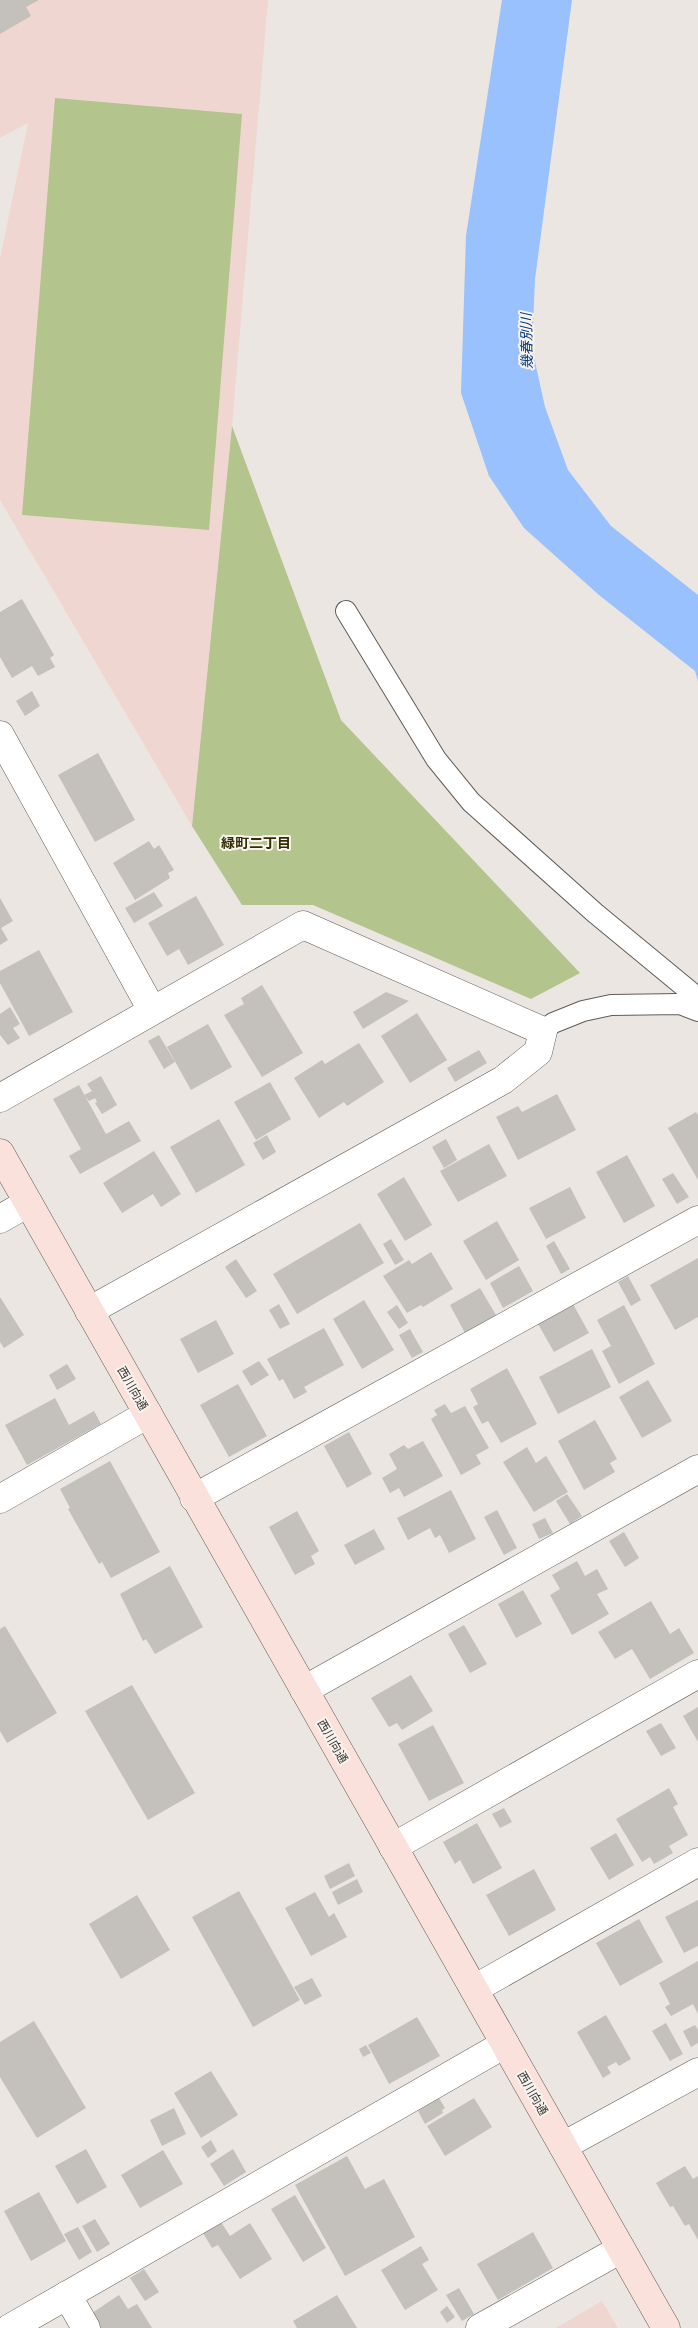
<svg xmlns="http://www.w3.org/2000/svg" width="698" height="2328" font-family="'Noto Sans','Noto Sans JP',sans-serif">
  <rect width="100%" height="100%" fill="#ebe6e1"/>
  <g fill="#f0d6d1">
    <polygon points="0,0 268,0 232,426 192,826 0,500 0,259 28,123 0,138"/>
    <polygon points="602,2301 618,2328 556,2328"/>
  </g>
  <g fill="#b4c48d">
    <polygon points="55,98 242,114 209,530 22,515"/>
    <polygon points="232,426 341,720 580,973 531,999 313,905 242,905 192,826"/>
  </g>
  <polygon fill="#98c1fd" points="502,0 572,0 535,279 532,348 545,407 568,470 611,526 698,595 698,681 695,671 599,595 524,528 489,476 461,393 466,236"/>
  <g fill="#c4c0bb">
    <polygon points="0,0 39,0 26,7 31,16 0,34"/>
    <polygon points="22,599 54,655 50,658 55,667 38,676 32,666 12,678 0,657 0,612"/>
    <polygon points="32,691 40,706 25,716 16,701"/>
    <polygon points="98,753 135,820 95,842 58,775"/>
    <polygon points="149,841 154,849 159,845 174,870 168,873 170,878 135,900 113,863"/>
    <polygon points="154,892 163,906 134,923 125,908"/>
    <polygon points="196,896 224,945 188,965 179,949 167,956 148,923"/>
    <polygon points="0,898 13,921 1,928 8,940 0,945"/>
    <polygon points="39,950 73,1012 29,1036 0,983 0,971"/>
    <polygon points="262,985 303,1053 262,1077 224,1015 244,1004 241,998"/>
    <polygon points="386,992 409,1001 363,1029 353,1012"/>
    <polygon points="10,1007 20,1024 13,1028 20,1038 8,1045 0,1035 0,1014"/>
    <polygon points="417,1013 447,1060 410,1083 381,1036"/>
    <polygon points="208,1024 232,1067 191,1090 167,1047"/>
    <polygon points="159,1035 175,1062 164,1069 148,1041"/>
    <polygon points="359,1043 384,1082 347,1106 344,1102 319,1118 294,1078 322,1060 325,1064"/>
    <polygon points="479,1050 487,1063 455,1082 447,1068"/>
    <polygon points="101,1076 117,1105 102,1114 95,1103 97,1102 95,1098 89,1101 84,1095 92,1091 87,1084"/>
    <polygon points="270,1082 291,1119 256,1140 234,1102"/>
    <polygon points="79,1085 106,1134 129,1121 141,1141 80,1174 69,1156 81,1149 53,1099"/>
    <polygon points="557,1094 576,1130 518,1160 496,1117 518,1106 522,1112"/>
    <polygon points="696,1112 698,1115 698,1180 668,1128"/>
    <polygon points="219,1119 245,1165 196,1193 170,1147"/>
    <polygon points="267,1135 276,1152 263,1160 253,1143"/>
    <polygon points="446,1139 457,1160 444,1168 432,1147"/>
    <polygon points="489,1144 507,1176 458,1202 440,1171"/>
    <polygon points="154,1151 181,1194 161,1207 153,1194 122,1213 103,1183"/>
    <polygon points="627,1155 655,1206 624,1223 596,1172"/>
    <polygon points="673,1173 689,1197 677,1204 662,1179"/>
    <polygon points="404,1177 432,1225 405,1241 377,1194"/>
    <polygon points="570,1187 586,1218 546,1239 529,1208"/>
    <polygon points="497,1221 519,1260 486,1280 463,1241"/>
    <polygon points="360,1223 384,1263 297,1314 273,1274"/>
    <polygon points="391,1239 404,1260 395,1265 383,1244"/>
    <polygon points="554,1241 570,1269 561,1274 546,1246"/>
    <polygon points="431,1252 453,1289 423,1307 421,1305 407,1313 383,1276 409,1260 412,1264"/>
    <polygon points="698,1258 698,1317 675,1330 650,1285"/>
    <polygon points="236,1259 257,1291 246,1298 225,1267"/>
    <polygon points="519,1266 533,1291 503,1308 490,1283"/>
    <polygon points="628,1276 641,1300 631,1306 618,1282"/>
    <polygon points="480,1288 496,1315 465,1333 450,1305"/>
    <polygon points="0,1297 24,1335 4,1348 0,1342"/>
    <polygon points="364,1300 394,1350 362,1369 333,1319"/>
    <polygon points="279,1304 290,1324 280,1329 269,1310"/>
    <polygon points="573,1304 589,1333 554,1352 538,1324"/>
    <polygon points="397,1305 408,1323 399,1329 387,1312"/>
    <polygon points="624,1305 655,1364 619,1384 602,1351 611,1346 597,1320"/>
    <polygon points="216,1320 234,1354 198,1373 180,1339"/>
    <polygon points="324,1328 344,1365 304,1387 307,1392 294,1399 283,1379 279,1381 267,1359"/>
    <polygon points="410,1329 423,1352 412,1358 399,1335"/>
    <polygon points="592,1349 611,1387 558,1414 539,1377"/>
    <polygon points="259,1361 269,1375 251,1386 242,1371"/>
    <polygon points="67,1364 76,1379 57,1390 49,1375"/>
    <polygon points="507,1368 537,1424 501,1443 488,1421 482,1424 473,1407 478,1404 470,1389"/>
    <polygon points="648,1380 672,1421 642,1438 619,1397"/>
    <polygon points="238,1384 267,1436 229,1457 200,1405"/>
    <polygon points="55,1398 69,1425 94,1411 101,1424 27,1465 5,1425"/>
    <polygon points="445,1404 451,1413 465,1406 489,1448 476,1455 481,1464 461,1475 431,1419 437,1415 434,1410"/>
    <polygon points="595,1420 617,1459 610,1463 615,1472 584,1490 558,1441"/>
    <polygon points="349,1432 372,1474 347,1488 324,1446"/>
    <polygon points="423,1441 443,1476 404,1497 399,1488 390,1493 382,1478 397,1469 389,1454 404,1445 408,1449"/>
    <polygon points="527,1447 536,1463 546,1456 568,1492 534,1512 503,1462"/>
    <polygon points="110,1461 160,1552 111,1578 102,1562 99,1564 68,1509 70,1508 60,1489"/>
    <polygon points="451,1490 476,1539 449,1553 440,1535 435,1538 430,1528 408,1540 397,1518"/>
    <polygon points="567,1494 582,1516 570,1524 556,1501"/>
    <polygon points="497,1510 517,1548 504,1555 484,1517"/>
    <polygon points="297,1511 319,1551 311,1556 315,1564 295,1575 269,1527"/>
    <polygon points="545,1518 553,1533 539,1539 532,1524"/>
    <polygon points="374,1529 385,1549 355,1565 344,1545"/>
    <polygon points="624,1532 639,1558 625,1567 609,1541"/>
    <polygon points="577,1561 585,1576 597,1569 608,1589 597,1594 609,1614 572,1635 550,1595 560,1589 552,1575"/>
    <polygon points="170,1566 203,1627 155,1654 146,1639 143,1641 120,1594"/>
    <polygon points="523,1590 542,1624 516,1638 498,1604"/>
    <polygon points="651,1601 670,1634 679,1628 694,1653 650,1679 632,1649 615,1659 598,1632"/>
    <polygon points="464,1625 487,1664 470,1673 448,1634"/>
    <polygon points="5,1626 57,1713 7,1743 0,1731 0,1629"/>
    <polygon points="411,1675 433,1711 402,1730 397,1723 389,1727 371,1698"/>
    <polygon points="132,1685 195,1793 148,1820 85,1711"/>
    <polygon points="698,1707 698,1742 683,1716"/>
    <polygon points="661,1723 676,1748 661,1756 646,1731"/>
    <polygon points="433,1725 464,1783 429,1801 398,1744"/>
    <polygon points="669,1788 678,1804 673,1807 688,1835 669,1846 673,1853 654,1864 650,1857 642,1862 616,1819"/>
    <polygon points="504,1808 512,1822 500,1828 492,1814"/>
    <polygon points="477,1823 502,1868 473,1884 460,1860 455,1864 443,1842"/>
    <polygon points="616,1833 634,1865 609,1880 590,1848"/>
    <polygon points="349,1863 355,1876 330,1889 324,1876"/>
    <polygon points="534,1869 556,1910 509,1936 486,1895"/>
    <polygon points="357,1879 363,1892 338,1905 332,1892"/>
    <polygon points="239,1891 300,2000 253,2027 192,1917"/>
    <polygon points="315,1892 329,1917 334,1913 347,1937 311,1956 285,1908"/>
    <polygon points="137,1895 170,1950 121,1979 89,1924"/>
    <polygon points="698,1900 698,1946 684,1953 665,1917"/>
    <polygon points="639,1919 663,1962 620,1986 596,1943"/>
    <polygon points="698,1961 698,2014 693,2004 671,2016 665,2007 670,2004 659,1983"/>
    <polygon points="312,1978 322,1996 305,2005 294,1987"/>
    <polygon points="606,2015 631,2059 619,2066 616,2062 607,2067 611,2073 603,2078 577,2032"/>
    <polygon points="417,2017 440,2056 389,2084 368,2045"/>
    <polygon points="34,2021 86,2108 37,2138 0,2077 0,2042"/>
    <polygon points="666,2023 683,2054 670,2061 652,2031"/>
    <polygon points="695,2025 698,2030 698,2043 691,2047 683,2031"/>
    <polygon points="366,2045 371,2053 363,2057 359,2049"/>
    <polygon points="211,2071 238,2115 201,2138 174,2093"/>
    <polygon points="439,2098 445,2108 442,2110 443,2113 425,2124 418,2111"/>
    <polygon points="474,2098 492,2127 445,2156 427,2126"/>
    <polygon points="174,2108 186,2134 162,2146 150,2120"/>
    <polygon points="211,2140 217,2151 208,2158 201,2147"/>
    <polygon points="86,2149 107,2187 77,2204 55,2166"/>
    <polygon points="233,2149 246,2172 224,2186 210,2164"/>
    <polygon points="163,2150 183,2184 140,2208 121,2175"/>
    <polygon points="347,2156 365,2189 384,2179 415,2237 345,2276 295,2185"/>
    <polygon points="685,2166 693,2179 698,2176 698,2240 689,2224 685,2226 673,2206 670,2207 656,2183"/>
    <polygon points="39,2192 66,2241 31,2261 4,2211"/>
    <polygon points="295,2195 326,2248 303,2262 271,2209"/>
    <polygon points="95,2219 110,2244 97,2252 82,2226"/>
    <polygon points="221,2222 230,2236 250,2223 272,2259 240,2279 218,2245 212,2248 203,2233"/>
    <polygon points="78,2227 92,2252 79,2260 64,2234"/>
    <polygon points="533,2232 553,2268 498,2300 477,2264"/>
    <polygon points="421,2246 429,2260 422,2264 438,2290 405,2310 381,2270"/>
    <polygon points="144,2269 159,2292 145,2301 130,2278"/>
    <polygon points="459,2288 474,2314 462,2321 446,2295"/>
    <polygon points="119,2295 128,2309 137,2304 152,2328 101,2328 92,2313"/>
    <polygon points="337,2295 357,2328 297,2328 293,2321"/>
    <polygon points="447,2306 455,2317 447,2323 440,2312"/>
  </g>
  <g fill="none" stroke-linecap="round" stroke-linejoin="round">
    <g stroke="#605c58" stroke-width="22">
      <g id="lane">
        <polyline points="346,611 436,759 471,802 595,913 698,998"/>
        <polyline points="543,1031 553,1023 583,1011 611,1005 680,1004 698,1011"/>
      </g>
    </g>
    <g stroke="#605c58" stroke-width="29">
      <g id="street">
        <polyline points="0,735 152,1010"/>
        <polyline points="0,1098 303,925 543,1031 538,1052 503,1080 89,1311"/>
        <polyline points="0,1219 28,1203"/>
        <polyline points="194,1498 698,1220"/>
        <polyline points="0,1499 148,1414"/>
        <polyline points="304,1690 698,1469"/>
        <polyline points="393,1847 698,1674"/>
        <polyline points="474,1989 698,1862"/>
        <polyline points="563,2146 698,2072"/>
        <polyline points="67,2295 86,2328"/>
        <polyline points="10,2328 505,2044"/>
        <polyline points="480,2328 621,2249"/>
      </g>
    </g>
    <g stroke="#605c58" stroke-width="29">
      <polyline id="secondary" points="0,1153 666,2328"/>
    </g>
    <use href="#lane" stroke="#fff" stroke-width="20"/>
    <use href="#street" stroke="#fff" stroke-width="28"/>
    <use href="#secondary" stroke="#fae1dc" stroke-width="28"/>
  </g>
  <g text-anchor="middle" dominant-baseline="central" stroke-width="4" stroke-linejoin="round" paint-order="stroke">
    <g font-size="12" fill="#3b3938" stroke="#f8f3ee">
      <text transform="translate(133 1388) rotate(60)">西川向通</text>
      <text transform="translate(333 1741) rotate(60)">西川向通</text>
      <text transform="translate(533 2093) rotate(60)">西川向通</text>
    </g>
    <g font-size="14" font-style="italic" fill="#03377b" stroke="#f8f3ee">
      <text transform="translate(526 341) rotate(-91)">幾春別川</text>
    </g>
    <g font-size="14" font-weight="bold" fill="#312e02" stroke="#f8f3ee">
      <text x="256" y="842">緑町二丁目</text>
    </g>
  </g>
</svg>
